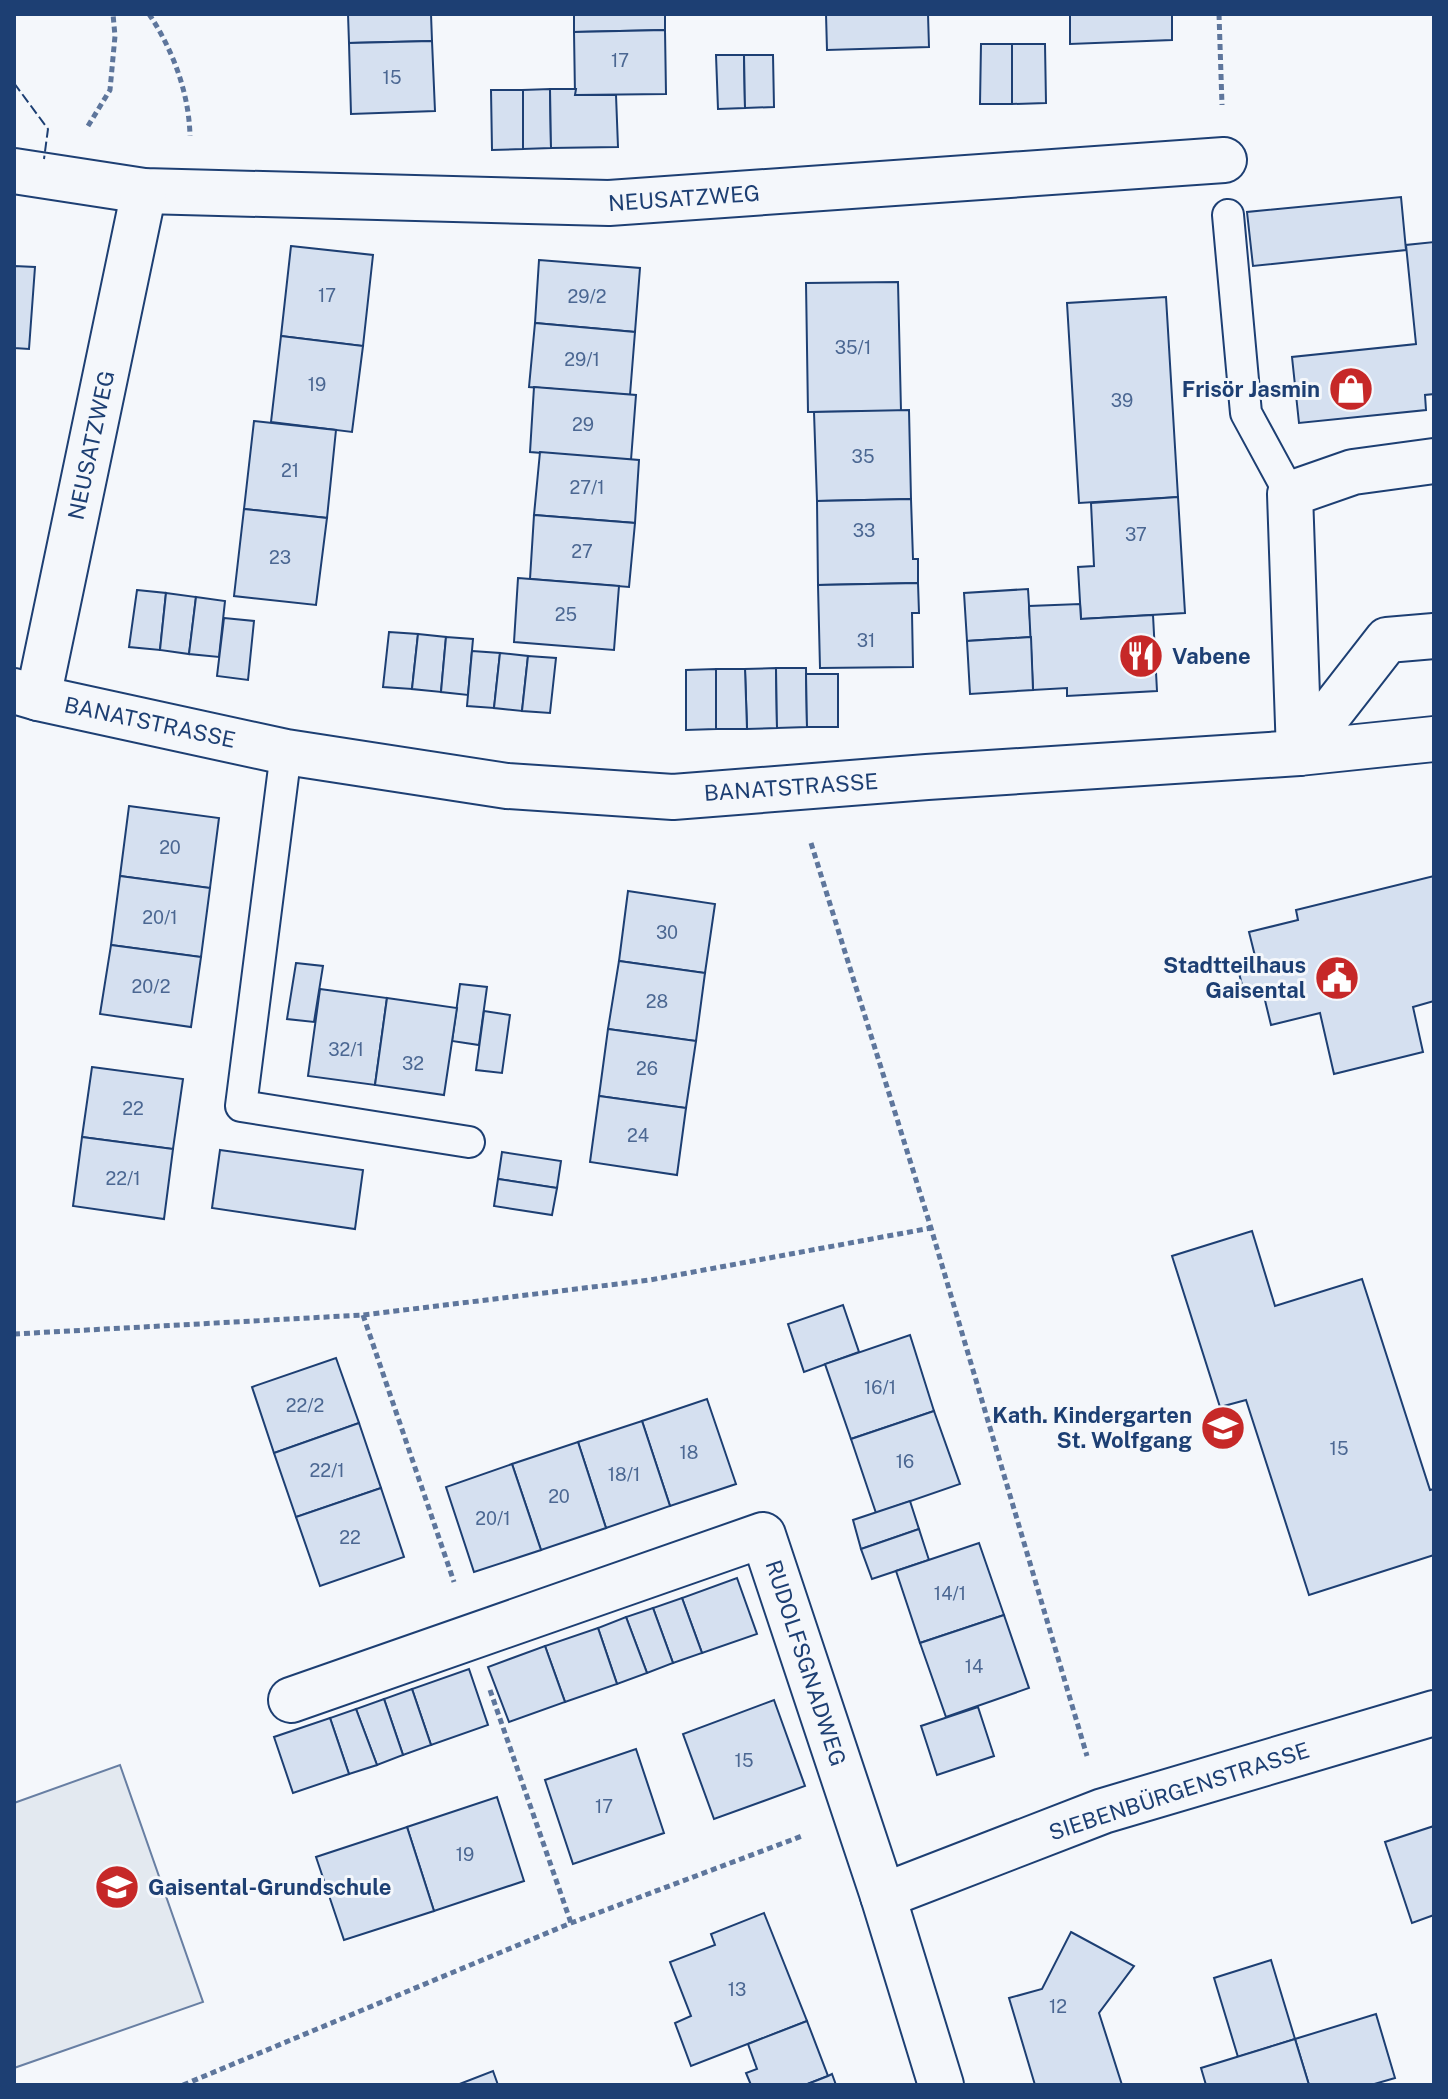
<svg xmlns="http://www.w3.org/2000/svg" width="1448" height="2099" font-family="'Public Sans',sans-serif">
  <rect width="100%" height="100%" fill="#f4f7fb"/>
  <polygon fill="#e3e9f0" stroke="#687fa3" stroke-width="2" points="120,1765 203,2002 14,2068 14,1803"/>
  <g fill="#d5e0f0" stroke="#1d3f73" stroke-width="2">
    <polygon points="348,14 431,14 432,41 349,43"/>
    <polygon points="574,14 665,14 665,30 574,32"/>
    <polygon points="826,14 928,14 929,47 827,50"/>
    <polygon points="1070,14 1172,14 1172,40 1070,44"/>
    <polygon points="665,30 666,94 575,95 574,32"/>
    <polygon points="432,41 435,111 351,114 349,43"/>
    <polygon points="981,44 1012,44 1012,104 980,104"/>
    <polygon points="1012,44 1045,44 1046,103 1012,104"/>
    <polygon points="716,55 744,55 745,108 718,109"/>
    <polygon points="744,55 773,55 774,107 745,108"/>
    <polygon points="550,89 551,148 523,149 523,90"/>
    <polygon points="550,89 576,89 575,95 616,95 618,147 551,148"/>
    <polygon points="491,90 523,90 523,149 492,150"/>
    <polygon points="1401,197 1406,250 1253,266 1247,212"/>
    <polygon points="1434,242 1434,394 1425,395 1426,410 1299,423 1292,357 1416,344 1406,245"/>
    <polygon points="291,246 373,255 363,346 281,336"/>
    <polygon points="539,260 640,268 635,332 535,323"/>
    <polygon points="14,266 35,267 29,349 14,348"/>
    <polygon points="898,282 901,411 808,412 806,283"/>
    <polygon points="1166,297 1178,497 1079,503 1067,303"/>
    <polygon points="535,323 635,332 630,395 529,387"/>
    <polygon points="281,336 363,346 352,432 271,422"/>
    <polygon points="534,387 636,395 631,460 530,452"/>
    <polygon points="909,410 911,499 817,501 814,412"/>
    <polygon points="254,421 336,430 327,518 244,509"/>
    <polygon points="540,452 639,460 635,523 534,515"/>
    <polygon points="1178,497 1185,613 1081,619 1078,567 1094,566 1091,503"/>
    <polygon points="911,499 913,559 918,559 918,583 818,585 817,501"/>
    <polygon points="244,509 327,518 316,605 234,596"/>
    <polygon points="534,515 635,523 629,587 530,579"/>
    <polygon points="518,578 619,586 614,650 514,642"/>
    <polygon points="918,583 919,613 912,613 913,667 820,668 818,585"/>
    <polygon points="1028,589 1031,637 967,641 964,593"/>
    <polygon points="137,590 166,593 160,650 129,647"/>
    <polygon points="166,593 196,597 189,654 160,650"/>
    <polygon points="196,597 225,601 219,657 189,654"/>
    <polygon points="1080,604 1081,619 1153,615 1157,691 1067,696 1067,688 1033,690 1029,606"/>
    <polygon points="224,618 254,621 248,680 217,676"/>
    <polygon points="389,632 418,634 412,689 383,687"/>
    <polygon points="418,634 446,637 441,692 412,689"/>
    <polygon points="446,637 473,639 468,695 441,692"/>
    <polygon points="1031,637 1033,690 970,694 967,641"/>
    <polygon points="472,651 500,653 494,708 467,706"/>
    <polygon points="500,653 528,656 522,711 494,708"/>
    <polygon points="528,656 556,658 550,713 522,711"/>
    <polygon points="776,668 777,728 747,729 745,669"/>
    <polygon points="776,668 806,668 807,727 777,728"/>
    <polygon points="716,669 716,729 686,730 686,670"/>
    <polygon points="716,669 745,669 747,729 716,729"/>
    <polygon points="806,674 838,674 838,727 807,727"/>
    <polygon points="129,806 219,818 210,888 120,876"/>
    <polygon points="120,876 210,888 201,957 111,945"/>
    <polygon points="1434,876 1434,1001 1413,1007 1423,1052 1334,1074 1320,1013 1271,1025 1263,992 1245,997 1237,965 1256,960 1249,932 1298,920 1296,910"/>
    <polygon points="628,891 715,904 705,973 619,961"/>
    <polygon points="111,945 201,957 191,1027 100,1014"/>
    <polygon points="619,961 705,973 696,1041 608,1029"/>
    <polygon points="296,963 323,966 314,1022 287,1019"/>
    <polygon points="460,984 487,987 479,1045 452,1041"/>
    <polygon points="320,989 387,998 375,1085 308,1076"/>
    <polygon points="387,998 457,1008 444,1095 375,1085"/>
    <polygon points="484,1011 510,1015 502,1073 476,1070"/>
    <polygon points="608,1029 696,1041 686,1108 599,1096"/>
    <polygon points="92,1067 183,1079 173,1149 82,1137"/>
    <polygon points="599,1096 686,1108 677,1175 590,1162"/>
    <polygon points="82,1137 173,1149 164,1219 73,1206"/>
    <polygon points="220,1150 363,1170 355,1229 212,1208"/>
    <polygon points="502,1152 561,1161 557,1188 498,1179"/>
    <polygon points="498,1179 557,1188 552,1215 494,1206"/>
    <polygon points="1252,1231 1275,1306 1362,1279 1430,1490 1434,1489 1434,1555 1309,1595 1246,1400 1220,1407 1172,1256"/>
    <polygon points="843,1305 859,1352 804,1372 788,1324"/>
    <polygon points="910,1335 934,1411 851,1439 825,1364"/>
    <polygon points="336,1358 359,1423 274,1453 252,1387"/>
    <polygon points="707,1399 736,1484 670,1506 642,1421"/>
    <polygon points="934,1411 960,1484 876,1513 851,1439"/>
    <polygon points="642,1421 670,1506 606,1528 578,1442"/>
    <polygon points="359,1423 381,1488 296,1517 274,1453"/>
    <polygon points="578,1442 606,1528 541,1550 512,1464"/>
    <polygon points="512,1464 541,1550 474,1572 446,1487"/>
    <polygon points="381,1488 404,1557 320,1586 296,1517"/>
    <polygon points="910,1501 919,1529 861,1549 853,1520"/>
    <polygon points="919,1529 929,1560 872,1579 861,1549"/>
    <polygon points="979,1543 1004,1615 920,1643 896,1571"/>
    <polygon points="737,1578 757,1634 702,1653 682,1598"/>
    <polygon points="682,1598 702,1653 673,1663 653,1608"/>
    <polygon points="653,1608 673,1663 647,1673 626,1617"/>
    <polygon points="1004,1615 1029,1688 946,1717 920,1643"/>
    <polygon points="626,1617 647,1673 617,1684 598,1628"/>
    <polygon points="598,1628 617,1684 565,1702 545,1646"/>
    <polygon points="545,1646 565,1702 509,1722 488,1667"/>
    <polygon points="469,1669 488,1725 431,1745 412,1689"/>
    <polygon points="412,1689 431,1745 403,1755 384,1699"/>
    <polygon points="384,1699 403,1755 377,1765 356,1709"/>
    <polygon points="774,1700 805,1786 714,1819 683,1734"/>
    <polygon points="978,1707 994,1756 937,1775 921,1726"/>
    <polygon points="356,1709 377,1765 349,1774 330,1718"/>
    <polygon points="330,1718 349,1774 293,1793 274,1737"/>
    <polygon points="636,1749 664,1833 573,1864 545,1780"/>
    <polygon points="497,1797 524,1881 434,1911 407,1827"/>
    <polygon points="1434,1826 1434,1915 1412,1923 1385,1842"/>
    <polygon points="407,1827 434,1911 344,1940 316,1857"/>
    <polygon points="764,1913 807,2021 691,2066 675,2023 691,2016 670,1962 715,1945 711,1934"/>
    <polygon points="1071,1932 1134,1966 1099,2013 1122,2085 1035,2085 1009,1998 1042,1989"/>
    <polygon points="1271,1960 1295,2039 1238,2057 1214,1978"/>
    <polygon points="1376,2014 1395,2078 1371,2085 1309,2085 1295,2039"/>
    <polygon points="807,2021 828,2076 805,2085 751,2085 746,2073 757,2069 748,2044"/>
    <polygon points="1295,2039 1309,2085 1206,2085 1201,2068"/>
    <polygon points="493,2071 498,2085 457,2085"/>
    <polygon points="832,2074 836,2085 805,2085 828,2076"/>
  </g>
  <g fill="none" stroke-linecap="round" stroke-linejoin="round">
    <g stroke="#1d3f73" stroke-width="34">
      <g id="lane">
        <polyline points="1228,215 1246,413 1290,494"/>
        <polyline points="286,752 241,1106 469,1142"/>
      </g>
    </g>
    <g stroke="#1d3f73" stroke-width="48">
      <g id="street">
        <polyline points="14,171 144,191 609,203 1224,160"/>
        <polyline points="14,691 38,698 286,752 507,786 673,797 927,777 1299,753 1434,739"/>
        <polyline points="38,698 144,191"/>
        <polyline points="1299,753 1290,494 1353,472 1434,461"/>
        <polyline points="1299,753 1387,640 1434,636"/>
        <polyline points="291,1700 763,1535 883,1896 941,2085"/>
        <polyline points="883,1896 1103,1811 1434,1713"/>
      </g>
    </g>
    <g stroke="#5e769c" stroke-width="5" stroke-dasharray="6 4" stroke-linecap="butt">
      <path d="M149,14C173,50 189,93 190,136"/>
      <polyline points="1219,14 1222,105"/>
      <polyline points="88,126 110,90 115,36 113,14"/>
      <polyline points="811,843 931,1228 1087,1756"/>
      <polyline points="363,1315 454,1582"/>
      <polyline points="14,1334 363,1315 650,1280 931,1228"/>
      <polyline points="490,1690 571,1923"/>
      <polyline points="183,2085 571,1923 802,1836"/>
    </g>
    <use href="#lane" stroke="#f4f7fb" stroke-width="30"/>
    <use href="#street" stroke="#f4f7fb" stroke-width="44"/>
    <polyline stroke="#1d3f73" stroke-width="2" stroke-dasharray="10 4" stroke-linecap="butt" points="14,83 48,129 44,159"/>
  </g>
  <defs>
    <g id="shop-disc" transform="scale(2.3)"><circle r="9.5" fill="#c62828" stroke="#f4f7fb"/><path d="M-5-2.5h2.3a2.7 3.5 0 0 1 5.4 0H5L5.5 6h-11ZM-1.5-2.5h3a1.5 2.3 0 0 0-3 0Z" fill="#fff"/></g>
    <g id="restaurant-disc" transform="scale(2.3)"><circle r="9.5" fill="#c62828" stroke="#f4f7fb"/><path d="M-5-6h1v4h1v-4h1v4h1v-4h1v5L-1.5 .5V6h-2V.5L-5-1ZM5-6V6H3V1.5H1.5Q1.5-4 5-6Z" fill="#fff"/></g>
    <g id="civic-disc" transform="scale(2.3)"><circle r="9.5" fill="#c62828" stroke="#f4f7fb"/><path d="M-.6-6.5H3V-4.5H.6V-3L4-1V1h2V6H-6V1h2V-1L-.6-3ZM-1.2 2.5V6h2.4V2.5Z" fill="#fff"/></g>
    <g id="school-disc" transform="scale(2.3)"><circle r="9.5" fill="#c62828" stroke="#f4f7fb"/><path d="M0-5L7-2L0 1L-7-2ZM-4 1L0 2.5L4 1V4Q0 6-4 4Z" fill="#fff"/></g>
  </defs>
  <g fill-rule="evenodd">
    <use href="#shop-disc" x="1351" y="389"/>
    <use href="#restaurant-disc" x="1141" y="656"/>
    <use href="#civic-disc" x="1337" y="978"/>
    <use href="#school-disc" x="1223" y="1428"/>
    <use href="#school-disc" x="117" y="1887"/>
  </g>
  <g text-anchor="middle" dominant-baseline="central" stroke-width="6" stroke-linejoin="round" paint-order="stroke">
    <g font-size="18" fill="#4b6792">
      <text x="620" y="60">17</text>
      <text x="392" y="77">15</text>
      <text x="327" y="295">17</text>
      <text x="587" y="296">29/2</text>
      <text x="853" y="347">35/1</text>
      <text x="582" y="359">29/1</text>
      <text x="317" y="384">19</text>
      <text x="1122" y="400">39</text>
      <text x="583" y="424">29</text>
      <text x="863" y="456">35</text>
      <text x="290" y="470">21</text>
      <text x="587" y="487">27/1</text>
      <text x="864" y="530">33</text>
      <text x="1136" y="534">37</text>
      <text x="582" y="551">27</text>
      <text x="280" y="557">23</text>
      <text x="566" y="614">25</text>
      <text x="866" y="640">31</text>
      <text x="170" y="847">20</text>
      <text x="160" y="917">20/1</text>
      <text x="667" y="932">30</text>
      <text x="151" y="986">20/2</text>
      <text x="657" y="1001">28</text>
      <text x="346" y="1049">32/1</text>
      <text x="413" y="1063">32</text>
      <text x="647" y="1068">26</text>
      <text x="133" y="1108">22</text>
      <text x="638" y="1135">24</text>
      <text x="123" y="1178">22/1</text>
      <text x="880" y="1387">16/1</text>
      <text x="305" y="1405">22/2</text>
      <text x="1339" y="1448">15</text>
      <text x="689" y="1452">18</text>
      <text x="905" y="1461">16</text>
      <text x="327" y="1470">22/1</text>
      <text x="624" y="1474">18/1</text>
      <text x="559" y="1496">20</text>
      <text x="493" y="1518">20/1</text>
      <text x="350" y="1537">22</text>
      <text x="950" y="1593">14/1</text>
      <text x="974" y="1666">14</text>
      <text x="744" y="1760">15</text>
      <text x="604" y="1806">17</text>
      <text x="465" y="1854">19</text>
      <text x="737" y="1989">13</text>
      <text x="1058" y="2006">12</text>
    </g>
    <g font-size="22" fill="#1d3f73" stroke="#f4f7fb">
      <text transform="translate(684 198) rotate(-4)">NEUSATZWEG</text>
      <text transform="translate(91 445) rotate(-78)">NEUSATZWEG</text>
      <text transform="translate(150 722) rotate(12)">BANATSTRASSE</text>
      <text transform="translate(791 787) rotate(-4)">BANATSTRASSE</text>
      <text transform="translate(806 1663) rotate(72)">RUDOLFSGNADWEG</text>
      <text transform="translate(1179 1791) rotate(-18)">SIEBENBÜRGENSTRASSE</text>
    </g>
    <g font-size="22" font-weight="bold" fill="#1d3f73" stroke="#f4f7fb" text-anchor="end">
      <text x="1320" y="389">Frisör Jasmin</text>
      <text x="1172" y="656" text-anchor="start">Vabene</text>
      <text x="1306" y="965">Stadtteilhaus<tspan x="1306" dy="25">Gaisental</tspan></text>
      <text x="1192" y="1415">Kath. Kindergarten<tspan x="1192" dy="25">St. Wolfgang</tspan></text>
      <text x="148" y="1887" text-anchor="start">Gaisental-Grundschule</text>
    </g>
  </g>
  <rect width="1448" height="2099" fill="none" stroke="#1d3f73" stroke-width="32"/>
</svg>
